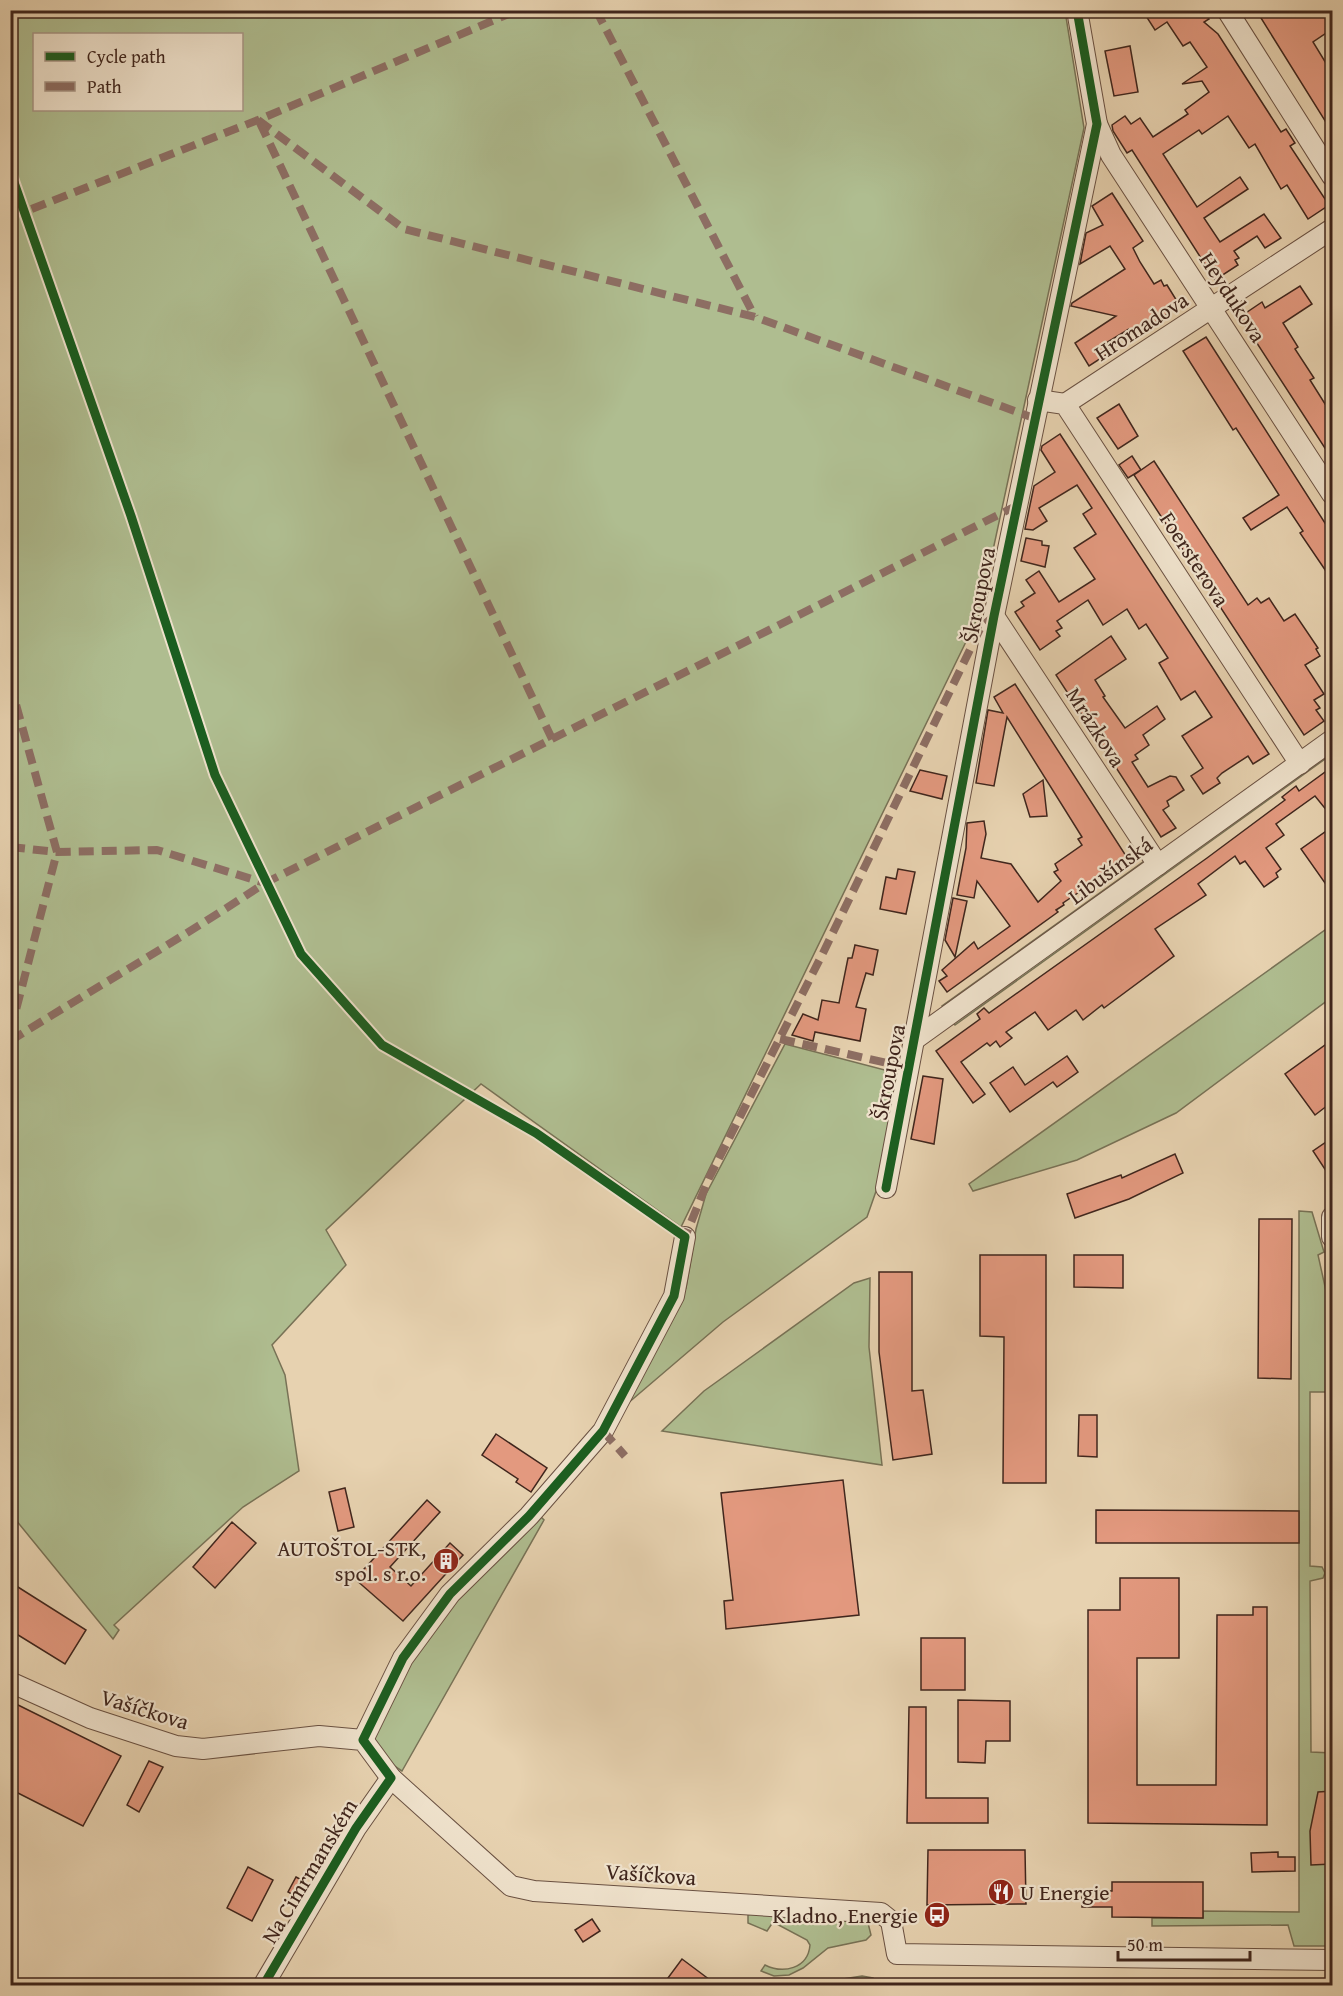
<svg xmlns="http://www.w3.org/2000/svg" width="1343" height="1996" font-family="'Gentium Book Plus',serif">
  <rect width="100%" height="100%" fill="#e7d2b0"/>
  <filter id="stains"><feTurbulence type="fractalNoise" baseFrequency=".00333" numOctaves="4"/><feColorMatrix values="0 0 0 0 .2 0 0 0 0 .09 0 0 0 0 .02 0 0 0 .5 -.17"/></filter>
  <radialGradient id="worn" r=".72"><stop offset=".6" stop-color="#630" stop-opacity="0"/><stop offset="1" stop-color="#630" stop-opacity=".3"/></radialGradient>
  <g fill="#afbd90" stroke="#787256" stroke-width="1.5" fill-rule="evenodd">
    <path d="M10,11H1065L1084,128L979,615L681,1227L481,1084L326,1230L346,1265L272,1345L285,1375L299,1471L243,1507L114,1625L119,1630L113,1639L11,1514ZM242,34V110H34V34Z"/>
    <polygon points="1332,749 1332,754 955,1025 952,1021"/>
    <polygon points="1143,862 1143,864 944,1009 942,1006"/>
    <polygon points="1332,925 1332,997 1176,1113 1077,1160 973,1191 969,1184"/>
    <polygon points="785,1044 904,1075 881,1177 867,1217 723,1322 620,1410 686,1288 696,1229 706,1194"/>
    <polygon points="1299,1211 1312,1212 1324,1252 1318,1255 1332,1318 1332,1392 1310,1392 1310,1566 1322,1567 1325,1573 1323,1578 1310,1581 1311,1752 1332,1753 1332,1945 1327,1946 1294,1946 1288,1925 1152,1926 1152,1918 1203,1918 1203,1911 1299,1912"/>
    <polygon points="870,1278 869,1347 882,1465 662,1431 704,1391 854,1283"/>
    <path d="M540,1516L544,1520L402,1771C391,1764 379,1756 375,1742C372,1731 382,1717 386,1707C422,1628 479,1576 540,1516Z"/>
    <path d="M758,1911L868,1923L871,1935L866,1940L828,1948L803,1968L789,1975L774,1976L761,1971L765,1965C783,1974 808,1969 810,1945L807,1940L773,1922L767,1931L748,1923V1915Z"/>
    <polygon points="862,1976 873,1978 882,1985 832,1985 843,1979"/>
  </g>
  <g fill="#e3997f" stroke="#40261d" stroke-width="1.5">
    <polygon points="1154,10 1203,10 1209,19 1204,22 1218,34 1281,132 1286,129 1295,143 1290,146 1329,205 1308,219 1287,185 1281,189 1255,144 1249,148 1228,116 1202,134 1199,130 1163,154 1197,207 1240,177 1248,189 1204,218 1220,242 1264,214 1281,238 1265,248 1257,236 1234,251 1239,258 1235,260 1238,265 1215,280 1132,150 1127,153 1113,131 1112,125 1125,116 1131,124 1140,118 1153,137 1188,114 1185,110 1209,92 1202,81 1182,84 1207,67 1190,42 1183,46 1167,22 1155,30 1146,16"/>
    <polygon points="1256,10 1332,10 1332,29 1313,42 1332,73 1332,132"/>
    <polygon points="1130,46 1138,92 1114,96 1105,51"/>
    <polygon points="1112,193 1143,241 1133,248 1140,262 1154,284 1161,280 1164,286 1167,285 1180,306 1137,334 1129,329 1106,343 1112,351 1089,366 1075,343 1116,316 1071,306 1072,303 1125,269 1110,246 1080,264 1086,233 1103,225 1092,206"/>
    <polygon points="1300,286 1312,304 1283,323 1298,347 1295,349 1314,378 1310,380 1332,415 1332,459 1240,317 1262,302 1265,308"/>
    <polygon points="1206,337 1332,534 1332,580 1300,533 1303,531 1287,507 1251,530 1243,518 1279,495 1236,428 1233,430 1183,351"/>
    <polygon points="1119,404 1138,436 1118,449 1097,418"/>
    <polygon points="1060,434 1269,754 1253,764 1248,756 1222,773 1217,778 1220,783 1203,794 1191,776 1203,768 1182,736 1212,717 1195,691 1181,700 1159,663 1168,658 1146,624 1139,629 1127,609 1103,625 1088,600 1057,621 1062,628 1056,631 1060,636 1040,650 1015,612 1024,606 1021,602 1035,593 1026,580 1039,571 1059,602 1095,579 1074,548 1096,534 1083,514 1092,508 1077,485 1039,508 1047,521 1033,530 1025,529 1034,486 1055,472 1041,450 1042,446"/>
    <polygon points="1132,456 1141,470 1128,478 1119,465"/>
    <polygon points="1154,461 1248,605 1257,598 1261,603 1269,598 1284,621 1295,614 1318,648 1316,649 1320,656 1305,665 1324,694 1314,700 1320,708 1316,710 1324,721 1304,735 1134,475"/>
    <polygon points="1026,538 1042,541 1042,545 1049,546 1045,567 1021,561"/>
    <polygon points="1111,636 1126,659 1095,680 1105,696 1103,697 1125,728 1157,706 1165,719 1143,735 1149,745 1135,755 1138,759 1132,762 1148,787 1170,776 1176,777 1184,790 1167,801 1169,806 1163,810 1176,828 1161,837 1056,675"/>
    <polygon points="1015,684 1128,859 1063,903 1064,905 1056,910 1058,912 947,992 939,981 947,976 942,970 974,942 978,949 1010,926 977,881 974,898 957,895 966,848 967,823 984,821 986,834 981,858 1011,864 1038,902 1061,881 1054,872 1058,870 1055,864 1082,845 1078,839 1082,837 1007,717 994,786 976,783 988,710 1003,713 994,697"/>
    <polygon points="1332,767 1332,817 1315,796 1276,824 1284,835 1266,848 1281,869 1276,873 1278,877 1264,887 1245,861 1240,864 1235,856 1198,884 1206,895 1155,929 1174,956 1104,1008 1102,1005 1083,1020 1076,1010 1048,1030 1035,1012 1006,1032 1012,1038 1000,1047 996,1041 990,1046 987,1043 961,1062 985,1094 973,1103 936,1051 980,1019 977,1014 984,1008 989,1013 1207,858 1285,800 1282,797 1296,786 1299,791"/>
    <polygon points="920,770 947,776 942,799 910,791"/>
    <polygon points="1043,780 1047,816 1030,817 1023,794"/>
    <polygon points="1332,827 1332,893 1301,849"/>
    <polygon points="898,869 915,872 906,914 880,909 886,877 896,879"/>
    <polygon points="953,898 967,901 955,957 945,940"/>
    <polygon points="855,945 878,950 873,975 866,973 856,1007 866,1009 860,1041 815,1032 813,1041 792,1035 803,1014 818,1020 822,1000 839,1003 848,958 852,958"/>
    <polygon points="1332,1040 1332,1102 1315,1115 1285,1074"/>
    <polygon points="1067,1056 1078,1072 1057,1087 1053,1082 1010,1112 990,1083 1013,1067 1025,1085"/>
    <polygon points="923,1076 943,1079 934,1144 911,1139"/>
    <polygon points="1332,1138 1332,1180 1313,1151"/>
    <polygon points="1175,1154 1183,1173 1129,1199 1075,1218 1067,1194 1121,1175 1122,1178"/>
    <polygon points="1259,1219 1292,1219 1291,1379 1258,1378"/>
    <polygon points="980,1255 1046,1255 1046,1483 1003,1483 1004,1337 980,1336"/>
    <polygon points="1074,1255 1123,1255 1123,1288 1074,1287"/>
    <polygon points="879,1272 912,1272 912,1391 923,1390 932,1454 893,1460 879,1352"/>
    <polygon points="1079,1415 1097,1415 1097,1457 1078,1456"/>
    <polygon points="496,1434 547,1468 531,1492 516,1482 518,1479 482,1455"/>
    <polygon points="843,1480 859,1615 726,1629 724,1601 733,1600 721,1493"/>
    <polygon points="345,1488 354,1527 338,1531 329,1492"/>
    <polygon points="427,1500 440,1512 390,1567 411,1586 450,1543 463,1555 403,1621 355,1579"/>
    <polygon points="1096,1510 1299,1511 1299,1543 1096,1543"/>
    <polygon points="232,1522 256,1543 215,1588 193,1567"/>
    <polygon points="1120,1578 1179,1578 1179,1658 1137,1658 1137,1785 1216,1785 1217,1615 1253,1615 1253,1607 1267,1607 1267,1825 1088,1823 1088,1610 1120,1610"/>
    <polygon points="10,1582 86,1630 65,1664 10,1630"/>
    <rect x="921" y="1638" width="44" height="52"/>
    <polygon points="958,1700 1010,1701 1010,1741 986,1741 985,1763 958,1762"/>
    <polygon points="10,1701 121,1756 83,1826 10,1789"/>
    <polygon points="909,1707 926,1707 926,1798 988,1798 988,1823 907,1823"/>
    <polygon points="149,1761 163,1767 139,1812 127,1805"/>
    <polygon points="1332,1791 1332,1864 1311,1865 1310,1831 1318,1792"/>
    <polygon points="928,1850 1025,1850 1026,1904 927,1905"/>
    <polygon points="1278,1852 1278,1857 1295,1857 1295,1871 1252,1872 1251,1853"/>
    <polygon points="248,1867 273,1880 252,1921 227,1908"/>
    <polygon points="296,1877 309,1884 301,1899 288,1892"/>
    <polygon points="1112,1882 1203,1882 1203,1918 1112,1917 1112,1907 1082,1907 1082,1891 1112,1891"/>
    <polygon points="592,1919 600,1931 583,1942 575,1930"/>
    <polygon points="682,1959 718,1986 662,1986"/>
  </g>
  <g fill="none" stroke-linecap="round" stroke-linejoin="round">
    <g stroke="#6a5142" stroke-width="22">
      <g id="street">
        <polyline points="1227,10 1332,176"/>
        <polyline points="1097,124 1111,155 1332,494"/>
        <polyline points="1038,400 1065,404 1300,764"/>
        <polyline points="1065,404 1332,229"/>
        <polyline points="994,616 1158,865"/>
        <polyline points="915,1039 1332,740"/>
        <polyline points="886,1188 994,616 1097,124 1077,10"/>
        <polyline points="1332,1217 1332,1237"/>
        <polyline points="10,1682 90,1718 176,1746 203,1749 319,1736 363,1740 391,1778 511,1886 534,1891 881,1913 891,1921 897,1954 1332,1960"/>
        <polyline points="363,1740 403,1658 450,1594 529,1516 603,1431 674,1296 685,1237"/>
        <polyline points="263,1986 356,1828 391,1778"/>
      </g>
    </g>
    <use href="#street" stroke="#efe2cc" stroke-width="20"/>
    <g stroke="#8d6e63" stroke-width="8" stroke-dasharray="15 8" stroke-linecap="butt">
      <polyline points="596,10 755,317"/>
      <polyline points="258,120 404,229 755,317 1034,418"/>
      <polyline points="260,123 553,741"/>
      <polyline points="10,207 24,212 258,120 518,10"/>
      <polyline points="10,683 57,852 10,1033"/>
      <polyline points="10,847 57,852 157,850 265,883"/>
      <polyline points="780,1039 910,1068"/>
      <path d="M10,1041C95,988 182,938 265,883L1016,506"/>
      <polyline points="680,1233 685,1237 709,1178 824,951 981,627 993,617"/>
      <polyline points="603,1431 625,1456"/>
    </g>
    <g stroke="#efe2cc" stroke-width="13">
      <g id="cycleway">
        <polyline points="10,171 131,516 215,775 301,954 382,1045 536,1133 685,1237 674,1296 603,1431 529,1516 450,1594 403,1658 363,1740 391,1778 356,1828 263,1986"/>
        <polyline points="886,1188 994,616 1097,124 1077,10"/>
      </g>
    </g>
    <use href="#cycleway" stroke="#1b5e20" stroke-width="9"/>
  </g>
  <defs>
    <g id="building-disc" transform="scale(1.35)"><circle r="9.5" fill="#8f2418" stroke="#efe2cc"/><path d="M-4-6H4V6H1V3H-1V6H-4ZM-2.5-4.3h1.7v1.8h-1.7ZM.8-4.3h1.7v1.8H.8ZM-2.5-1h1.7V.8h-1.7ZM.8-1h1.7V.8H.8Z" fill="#fff"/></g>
    <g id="restaurant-disc" transform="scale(1.35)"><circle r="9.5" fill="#8f2418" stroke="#efe2cc"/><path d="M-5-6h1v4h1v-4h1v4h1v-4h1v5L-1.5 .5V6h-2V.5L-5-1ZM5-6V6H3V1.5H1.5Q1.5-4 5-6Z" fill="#fff"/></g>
    <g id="bus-disc" transform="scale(1.35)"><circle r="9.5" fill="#8f2418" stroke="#efe2cc"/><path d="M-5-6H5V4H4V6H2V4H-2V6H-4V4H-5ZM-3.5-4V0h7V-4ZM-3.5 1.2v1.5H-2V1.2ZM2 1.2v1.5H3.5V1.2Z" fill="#fff"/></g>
  </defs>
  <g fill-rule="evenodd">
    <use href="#building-disc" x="446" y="1561"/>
    <use href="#restaurant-disc" x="1001" y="1892"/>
    <use href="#bus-disc" x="937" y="1915"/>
  </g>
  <g text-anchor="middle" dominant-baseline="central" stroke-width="4.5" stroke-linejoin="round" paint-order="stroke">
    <g font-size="22" fill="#40261d" stroke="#efe2cc">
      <text transform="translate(1233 297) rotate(57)">Heydukova</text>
      <text transform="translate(1141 326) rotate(-33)">Hromadova</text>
      <text transform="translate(1195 559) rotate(57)">Foersterova</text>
      <text transform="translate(978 595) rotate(-79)">Škroupova</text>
      <text transform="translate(1096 727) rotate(57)">Mrázkova</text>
      <text transform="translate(1110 870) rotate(-36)">Libušínská</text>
      <text transform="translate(888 1072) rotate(-79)">Škroupova</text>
      <text transform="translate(145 1709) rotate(17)">Vašíčkova</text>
      <text transform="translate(309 1871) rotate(-59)">Na Cimrmanském</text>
      <text transform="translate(651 1874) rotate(4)">Vašíčkova</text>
    </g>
    <g font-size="22" fill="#40261d" stroke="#efe2cc" text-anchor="end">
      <text x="426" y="1548">AUTOŠTOL-STK,<tspan x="426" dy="25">spol. s r.o.</tspan></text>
      <text x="1020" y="1892" text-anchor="start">U Energie</text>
      <text x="918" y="1915">Kladno, Energie</text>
    </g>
  </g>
  <rect width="1343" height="1996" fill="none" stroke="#e7d2b0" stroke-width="36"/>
  <rect x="12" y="12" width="1319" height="1972" fill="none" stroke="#40261d" stroke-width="3"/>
  <rect x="18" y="18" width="1307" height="1960" fill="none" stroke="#40261d" stroke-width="1.5"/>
  <rect x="33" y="33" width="210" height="78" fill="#efe2cc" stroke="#a99786" stroke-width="1.5"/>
  <rect x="45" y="52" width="30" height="9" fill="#1b5e20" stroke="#a99786" stroke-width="1.5"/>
  <text x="87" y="63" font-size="18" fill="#40261d">Cycle path</text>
  <rect x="45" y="82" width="30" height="9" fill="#8d6e63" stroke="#a99786" stroke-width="1.5"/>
  <text x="87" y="93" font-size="18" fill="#40261d">Path</text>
  <path d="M1118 1951v9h132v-9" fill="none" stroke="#40261d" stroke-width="3"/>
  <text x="1127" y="1951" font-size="18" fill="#40261d" stroke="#efe2cc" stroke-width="4.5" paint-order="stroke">50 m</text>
  <rect width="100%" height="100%" filter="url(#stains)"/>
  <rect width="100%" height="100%" fill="url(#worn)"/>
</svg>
